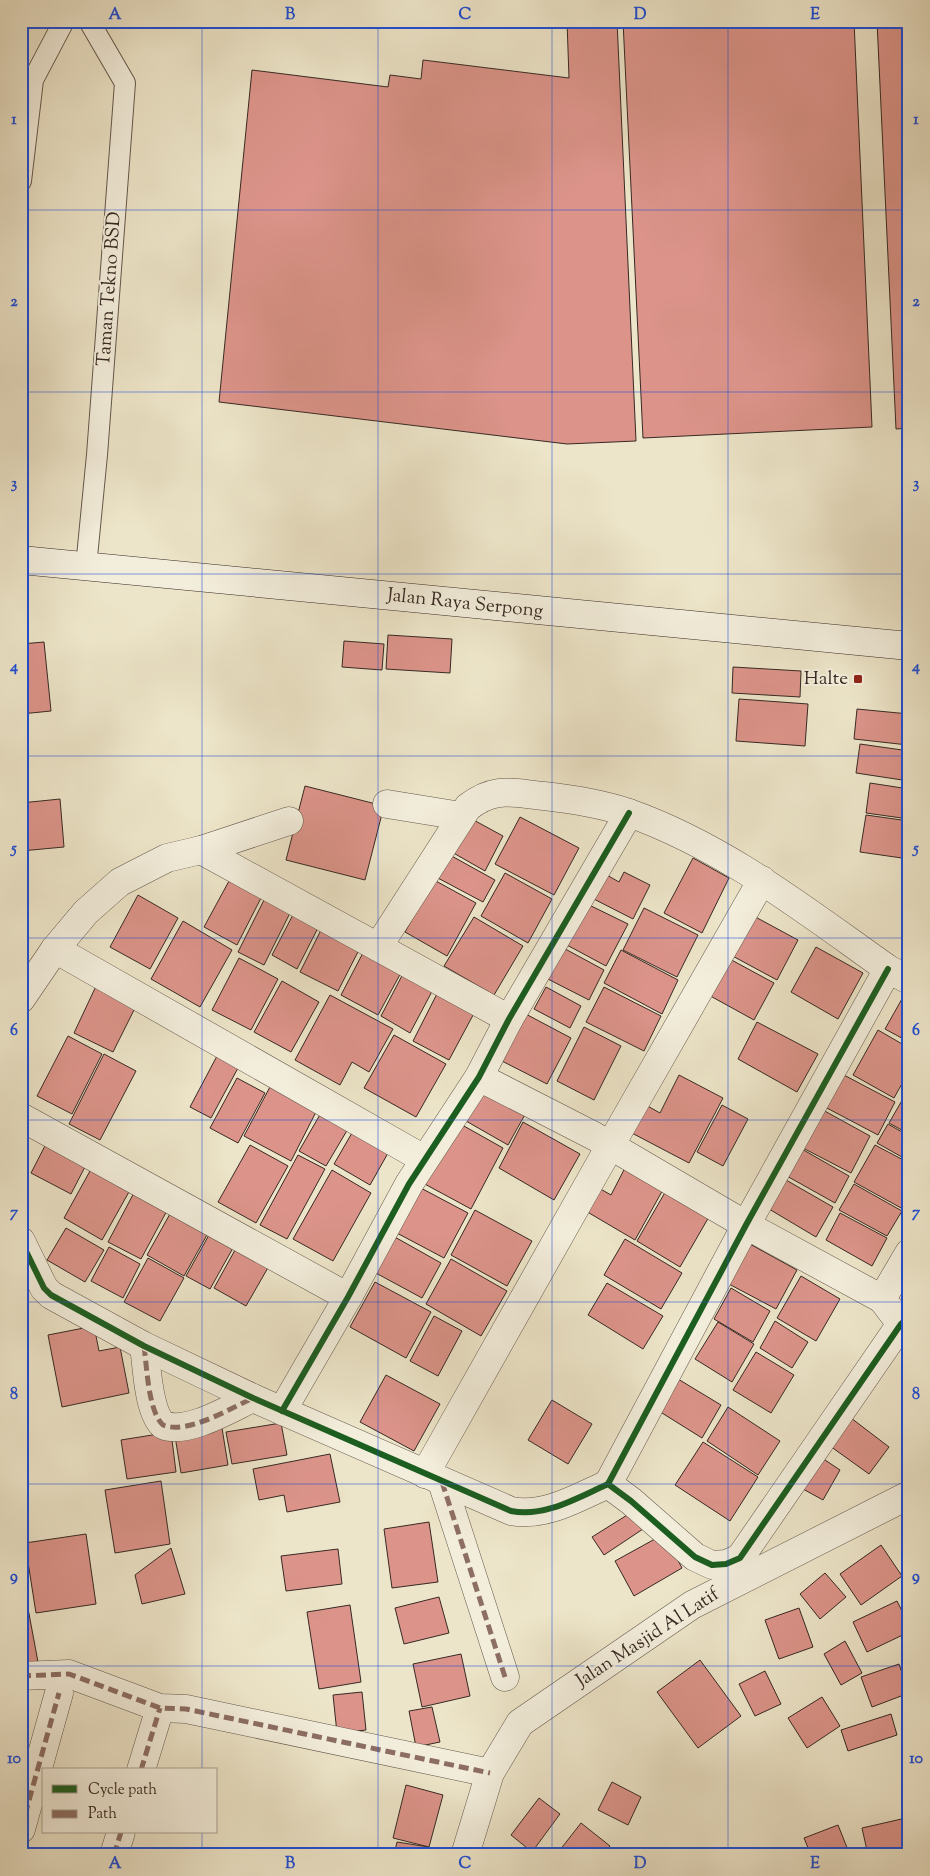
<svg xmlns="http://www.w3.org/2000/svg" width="930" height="1876" font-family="'Sorts Mill Goudy',serif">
  <rect width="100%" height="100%" fill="#ede5c9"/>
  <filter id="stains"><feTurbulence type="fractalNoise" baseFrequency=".004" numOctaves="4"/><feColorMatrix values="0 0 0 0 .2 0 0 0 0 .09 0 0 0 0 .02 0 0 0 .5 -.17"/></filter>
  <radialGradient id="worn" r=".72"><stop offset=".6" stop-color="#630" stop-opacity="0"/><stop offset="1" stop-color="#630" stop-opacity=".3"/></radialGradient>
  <g fill="#dc948a" stroke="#372923">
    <polygon points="567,21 617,21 636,441 567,444 219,402 252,70 388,87 390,75 421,79 423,60 569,78"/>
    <polygon points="623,21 854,21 872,427 643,438"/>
    <polygon points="877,21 909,21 909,428 896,429"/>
    <polygon points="388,635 452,639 450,673 386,669"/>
    <polygon points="344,641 384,644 382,670 342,667"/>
    <polygon points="44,642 51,711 21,714 21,644"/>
    <polygon points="733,667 801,671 800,697 732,693"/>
    <polygon points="739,699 808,704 805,746 736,741"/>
    <polygon points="857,709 909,714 908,745 854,739"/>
    <polygon points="860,744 909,751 909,781 856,773"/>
    <polygon points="870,783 909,789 909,819 866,813"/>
    <polygon points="305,786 384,806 365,880 286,860"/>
    <polygon points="60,799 64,847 21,851 21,803"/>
    <polygon points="866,815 909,821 909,859 860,852"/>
    <polygon points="468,817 503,836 485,871 450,851"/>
    <polygon points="520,817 579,848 554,895 495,864"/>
    <polygon points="448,854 495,880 483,902 436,877"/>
    <polygon points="693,858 729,878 702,933 664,913"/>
    <polygon points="598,870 619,882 624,872 650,885 633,919 586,895"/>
    <polygon points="505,873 552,899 528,943 481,916"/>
    <polygon points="434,880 476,903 447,956 405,932"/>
    <polygon points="229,881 261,898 237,945 204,927"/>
    <polygon points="267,894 293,907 264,965 238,952"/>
    <polygon points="138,895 178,918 150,969 110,947"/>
    <polygon points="585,903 628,924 606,966 565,944"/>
    <polygon points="644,908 698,935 677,977 623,950"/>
    <polygon points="296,909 321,922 297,969 272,955"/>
    <polygon points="748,913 798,940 777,980 727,953"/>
    <polygon points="474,917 523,946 494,995 444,966"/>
    <polygon points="183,921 232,950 200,1007 151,979"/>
    <polygon points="325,922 363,942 338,991 300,972"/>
    <polygon points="556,944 604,970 589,1000 540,975"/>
    <polygon points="816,947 863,973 838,1019 791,992"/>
    <polygon points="365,949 403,969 378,1015 341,995"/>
    <polygon points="621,950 678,980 662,1014 604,983"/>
    <polygon points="726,957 774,983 754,1020 705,993"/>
    <polygon points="239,958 278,979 251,1030 212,1010"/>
    <polygon points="407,966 437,982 410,1033 381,1016"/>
    <polygon points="282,981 319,1002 291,1052 254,1032"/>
    <polygon points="97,984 137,1004 113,1052 74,1033"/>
    <polygon points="442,984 479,1004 449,1060 413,1041"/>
    <polygon points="546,987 581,1006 570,1028 534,1009"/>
    <polygon points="604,987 661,1016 644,1051 586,1022"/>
    <polygon points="907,990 909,991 909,1042 885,1029"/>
    <polygon points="330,995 393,1029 369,1072 352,1062 340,1085 295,1060"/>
    <polygon points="522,1012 571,1038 547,1084 498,1059"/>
    <polygon points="757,1022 818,1054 797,1092 738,1059"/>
    <polygon points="584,1027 621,1046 594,1100 557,1081"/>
    <polygon points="878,1030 909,1048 909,1071 894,1098 853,1075"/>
    <polygon points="394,1035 446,1064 416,1117 364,1088"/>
    <polygon points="68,1036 102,1054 72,1114 37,1096"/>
    <polygon points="104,1054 136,1071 100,1140 69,1124"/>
    <polygon points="217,1056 238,1068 211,1118 190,1107"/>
    <polygon points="842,1074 895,1102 878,1135 825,1107"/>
    <polygon points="679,1075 723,1098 689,1163 630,1132 644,1104 660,1113"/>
    <polygon points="237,1078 265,1093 238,1143 210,1128"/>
    <polygon points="477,1082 527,1111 508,1145 459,1117"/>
    <polygon points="909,1083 909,1096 903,1094"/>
    <polygon points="271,1085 317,1110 291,1161 244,1136"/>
    <polygon points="904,1097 909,1099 909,1134 889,1123"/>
    <polygon points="722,1105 748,1119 723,1166 697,1152"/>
    <polygon points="325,1106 352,1122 326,1166 299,1151"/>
    <polygon points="821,1109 870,1136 851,1173 801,1147"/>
    <polygon points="455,1121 503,1148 471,1209 421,1182"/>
    <polygon points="523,1122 580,1154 554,1200 499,1168"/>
    <polygon points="888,1124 909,1136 909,1161 877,1143"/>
    <polygon points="356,1126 392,1146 370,1185 334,1164"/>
    <polygon points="48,1140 88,1161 71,1194 31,1173"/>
    <polygon points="250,1145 288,1166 256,1223 218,1202"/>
    <polygon points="875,1145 909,1163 909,1199 903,1209 854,1182"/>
    <polygon points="800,1148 849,1176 835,1203 785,1175"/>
    <polygon points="298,1155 325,1169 287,1239 260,1225"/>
    <polygon points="95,1162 134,1183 102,1240 64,1218"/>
    <polygon points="627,1164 665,1186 635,1240 584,1210 597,1187 611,1195"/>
    <polygon points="332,1170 371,1193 333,1261 293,1239"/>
    <polygon points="786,1180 833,1207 816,1237 769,1209"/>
    <polygon points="854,1184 902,1211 887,1236 839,1210"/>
    <polygon points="417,1186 468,1213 444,1258 393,1231"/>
    <polygon points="137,1187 170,1205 141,1259 108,1242"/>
    <polygon points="667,1189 710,1215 680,1267 637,1241"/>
    <polygon points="175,1205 212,1226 184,1276 147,1255"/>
    <polygon points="475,1210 532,1241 507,1286 451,1255"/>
    <polygon points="840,1213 887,1238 872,1266 826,1240"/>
    <polygon points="214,1226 238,1239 210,1289 186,1276"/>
    <polygon points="66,1228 104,1250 85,1282 47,1260"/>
    <polygon points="393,1236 441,1263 422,1298 374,1272"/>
    <polygon points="625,1239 682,1273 661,1309 604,1275"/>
    <polygon points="240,1241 273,1259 246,1306 214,1288"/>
    <polygon points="748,1243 797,1270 776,1309 727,1283"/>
    <polygon points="109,1247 140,1264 123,1298 91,1281"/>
    <polygon points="148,1258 184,1278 160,1321 124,1302"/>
    <polygon points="451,1259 507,1291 481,1336 426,1304"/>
    <polygon points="801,1276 840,1299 816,1341 777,1318"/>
    <polygon points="375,1282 431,1312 406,1358 350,1327"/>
    <polygon points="607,1283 663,1316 643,1349 588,1315"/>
    <polygon points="731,1288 770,1311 753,1342 714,1319"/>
    <polygon points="434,1316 462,1331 438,1376 410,1361"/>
    <polygon points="775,1321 808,1342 792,1368 760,1348"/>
    <polygon points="718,1322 754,1344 732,1382 695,1359"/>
    <polygon points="94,1326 99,1351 120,1347 129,1393 62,1407 48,1335"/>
    <polygon points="756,1352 794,1375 771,1413 733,1390"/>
    <polygon points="386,1375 440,1404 414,1451 360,1422"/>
    <polygon points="673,1376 721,1405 702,1438 654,1408"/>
    <polygon points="552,1400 592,1424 568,1464 528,1440"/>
    <polygon points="728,1407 780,1441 758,1475 707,1441"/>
    <polygon points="851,1418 889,1447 869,1474 830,1446"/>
    <polygon points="221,1422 228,1465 181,1473 174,1430"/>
    <polygon points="281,1423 287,1455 232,1464 226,1432"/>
    <polygon points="171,1432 176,1472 127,1479 121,1440"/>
    <polygon points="703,1442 758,1477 730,1521 675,1485"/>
    <polygon points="330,1454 340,1502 287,1512 284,1495 259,1500 253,1469"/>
    <polygon points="822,1458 840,1470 823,1500 803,1489"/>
    <polygon points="161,1481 170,1544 115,1553 105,1490"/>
    <polygon points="632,1512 643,1529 604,1555 592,1537"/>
    <polygon points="429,1522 438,1582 392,1588 384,1529"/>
    <polygon points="86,1534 96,1604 36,1613 25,1543"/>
    <polygon points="664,1534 682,1568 634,1596 615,1561"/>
    <polygon points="881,1545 902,1576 861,1605 840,1574"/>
    <polygon points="171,1548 185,1594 142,1604 135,1575"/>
    <polygon points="338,1549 342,1584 286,1591 281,1556"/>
    <polygon points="825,1573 846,1597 820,1619 800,1594"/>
    <polygon points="21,1587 24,1587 38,1662 21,1665"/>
    <polygon points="439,1597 449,1633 404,1644 395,1608"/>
    <polygon points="897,1601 909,1625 909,1632 867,1652 853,1622"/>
    <polygon points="350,1605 361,1682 319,1689 307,1612"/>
    <polygon points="799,1608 813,1647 779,1659 765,1620"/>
    <polygon points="845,1641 862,1673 841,1685 824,1654"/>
    <polygon points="461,1654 470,1696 422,1707 413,1664"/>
    <polygon points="700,1660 741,1716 698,1748 657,1692"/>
    <polygon points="899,1664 909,1693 872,1707 861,1677"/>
    <polygon points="765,1671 781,1704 755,1716 739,1684"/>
    <polygon points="362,1692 366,1730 337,1733 333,1695"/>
    <polygon points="822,1697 840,1726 807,1748 788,1718"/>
    <polygon points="432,1707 440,1742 416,1747 409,1711"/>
    <polygon points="891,1714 897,1735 848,1751 841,1730"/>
    <polygon points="612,1782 641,1797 628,1825 598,1810"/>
    <polygon points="406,1785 443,1795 429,1847 393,1838"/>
    <polygon points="539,1798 560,1814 532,1852 511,1835"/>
    <polygon points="906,1818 909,1831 909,1855 868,1855 862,1828"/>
    <polygon points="581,1823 610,1846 603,1855 556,1855"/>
    <polygon points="838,1825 850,1855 811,1855 804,1838"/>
    <polygon points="397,1842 429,1847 428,1855 394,1855"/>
  </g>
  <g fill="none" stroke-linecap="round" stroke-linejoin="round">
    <g stroke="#64584c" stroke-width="22">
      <g id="service">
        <polyline points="21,181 33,80 64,21"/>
        <polyline points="86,567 97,455 125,83 89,21"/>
      </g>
    </g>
    <g stroke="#64584c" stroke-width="29">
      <g id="minor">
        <polyline points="387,804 461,816"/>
        <polyline points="201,850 509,1019"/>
        <path d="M378,947L468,807C495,786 512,793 544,796C572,799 602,804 629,813C725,847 806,911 888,969L909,980"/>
        <polyline points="55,949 424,1159"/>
        <polyline points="21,999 55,949 86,912 120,882 167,858 201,850 289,821"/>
        <polyline points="479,1077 594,1136 746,1225 882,1299 901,1324"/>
        <polyline points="21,1117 348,1297"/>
        <path d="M21,1241L44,1288L51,1295L144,1346L253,1398L511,1511C544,1518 579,1497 608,1484L631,1501L695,1557L712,1565L726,1564L740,1558L901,1324L909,1317"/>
        <polyline points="882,1299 909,1253"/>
        <path d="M144,1346C147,1367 148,1411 163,1425C187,1435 231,1408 253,1398"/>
        <polyline points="282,1411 348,1297 409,1184 479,1077 509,1019 629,813"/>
        <polyline points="425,1474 610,1146 762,880"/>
        <polyline points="442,1482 505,1677"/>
        <polyline points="608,1484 746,1225 888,969"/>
        <polyline points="21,1676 69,1674 160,1708 186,1709 490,1773"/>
        <polyline points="141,1770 160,1708"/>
        <polyline points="21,1829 59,1693"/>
        <polyline points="114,1855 121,1832"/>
        <polyline points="465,1855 490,1773 520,1723 692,1605 909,1495"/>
      </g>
    </g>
    <g stroke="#372923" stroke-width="29">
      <polyline id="secondary" points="21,560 909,646"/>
    </g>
    <use href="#service" stroke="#f3eedc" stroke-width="20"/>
    <use href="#minor" stroke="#f3eedc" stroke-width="28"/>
    <use href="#secondary" stroke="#f3eedc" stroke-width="28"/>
    <g stroke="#8d6e63" stroke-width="5" stroke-dasharray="10 5" stroke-linecap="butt">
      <path d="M144,1346C147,1367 148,1411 163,1425C187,1435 231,1408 253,1398"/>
      <polyline points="442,1482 505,1677"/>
      <polyline points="21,1676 69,1674 160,1708 186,1709 490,1773"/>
      <polyline points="141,1770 160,1708"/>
      <polyline points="21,1829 59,1693"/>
      <polyline points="114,1855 121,1832"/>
    </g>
    <g stroke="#f3eedc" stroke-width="9">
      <g id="cycleway">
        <path d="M21,1241L44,1288L51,1295L144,1346L253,1398L511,1511C544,1518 579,1497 608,1484L631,1501L695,1557L712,1565L726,1564L740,1558L901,1324L909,1317"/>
        <polyline points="282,1411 348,1297 409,1184 479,1077 509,1019 629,813"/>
        <polyline points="608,1484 746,1225 888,969"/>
      </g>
    </g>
    <use href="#cycleway" stroke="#1b5e20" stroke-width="6"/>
  </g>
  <path fill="none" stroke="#1d4ed8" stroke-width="1" stroke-opacity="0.55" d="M202,21V1770M378,21V1855M552,21V1855M728,21V1855M21,210H909M21,392H909M21,574H909M21,756H909M21,938H909M21,1120H909M21,1302H909M21,1484H909M21,1666H909M202,1832V1855"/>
  <rect fill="#8f2418" stroke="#f3eedc" stroke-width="2" x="853" y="674" width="10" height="10" rx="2.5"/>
  <g text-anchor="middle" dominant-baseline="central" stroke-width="4" stroke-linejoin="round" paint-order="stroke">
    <g font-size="19" fill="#372923" stroke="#f3eedc">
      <text transform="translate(110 289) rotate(-86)">Taman Tekno BSD</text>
      <text transform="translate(465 604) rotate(6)">Jalan Raya Serpong</text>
      <text transform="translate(648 1638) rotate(-33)">Jalan Masjid Al Latif</text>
    </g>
    <g font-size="19" fill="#372923" stroke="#f3eedc" text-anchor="end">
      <text x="848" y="679">Halte</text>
    </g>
  </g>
  <rect width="930" height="1876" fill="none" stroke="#ede5c9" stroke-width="55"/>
  <rect x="42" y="1768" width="175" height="65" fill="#f3eedc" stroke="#a89f92"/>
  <rect x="52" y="1785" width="25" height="8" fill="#1b5e20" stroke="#a89f92"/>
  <text x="88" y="1794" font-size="15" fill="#372923">Cycle path</text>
  <rect x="52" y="1810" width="25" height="8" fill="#8d6e63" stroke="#a89f92"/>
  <text x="88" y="1818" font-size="15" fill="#372923">Path</text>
  <rect x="28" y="28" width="874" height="1820" fill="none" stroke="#1d4ed8" stroke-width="2"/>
  <g font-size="16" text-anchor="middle" font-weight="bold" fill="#1d4ed8">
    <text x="115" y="19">A</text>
    <text x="290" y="19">B</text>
    <text x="465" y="19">C</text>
    <text x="640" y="19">D</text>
    <text x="815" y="19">E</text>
    <text x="14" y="124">1</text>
    <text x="916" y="124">1</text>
    <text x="14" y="306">2</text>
    <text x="916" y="306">2</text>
    <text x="14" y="488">3</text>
    <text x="916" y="488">3</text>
    <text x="14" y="671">4</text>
    <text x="916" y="671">4</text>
    <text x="14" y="853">5</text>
    <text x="916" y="853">5</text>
    <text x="14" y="1035">6</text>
    <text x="916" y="1035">6</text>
    <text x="14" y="1217">7</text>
    <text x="916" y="1217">7</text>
    <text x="14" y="1399">8</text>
    <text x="916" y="1399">8</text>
    <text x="14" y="1581">9</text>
    <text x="916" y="1581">9</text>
    <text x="14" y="1763">10</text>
    <text x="916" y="1763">10</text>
    <text x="115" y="1868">A</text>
    <text x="290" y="1868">B</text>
    <text x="465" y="1868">C</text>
    <text x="640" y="1868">D</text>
    <text x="815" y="1868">E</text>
  </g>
  <rect width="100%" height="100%" filter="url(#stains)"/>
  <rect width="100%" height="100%" fill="url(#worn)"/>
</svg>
